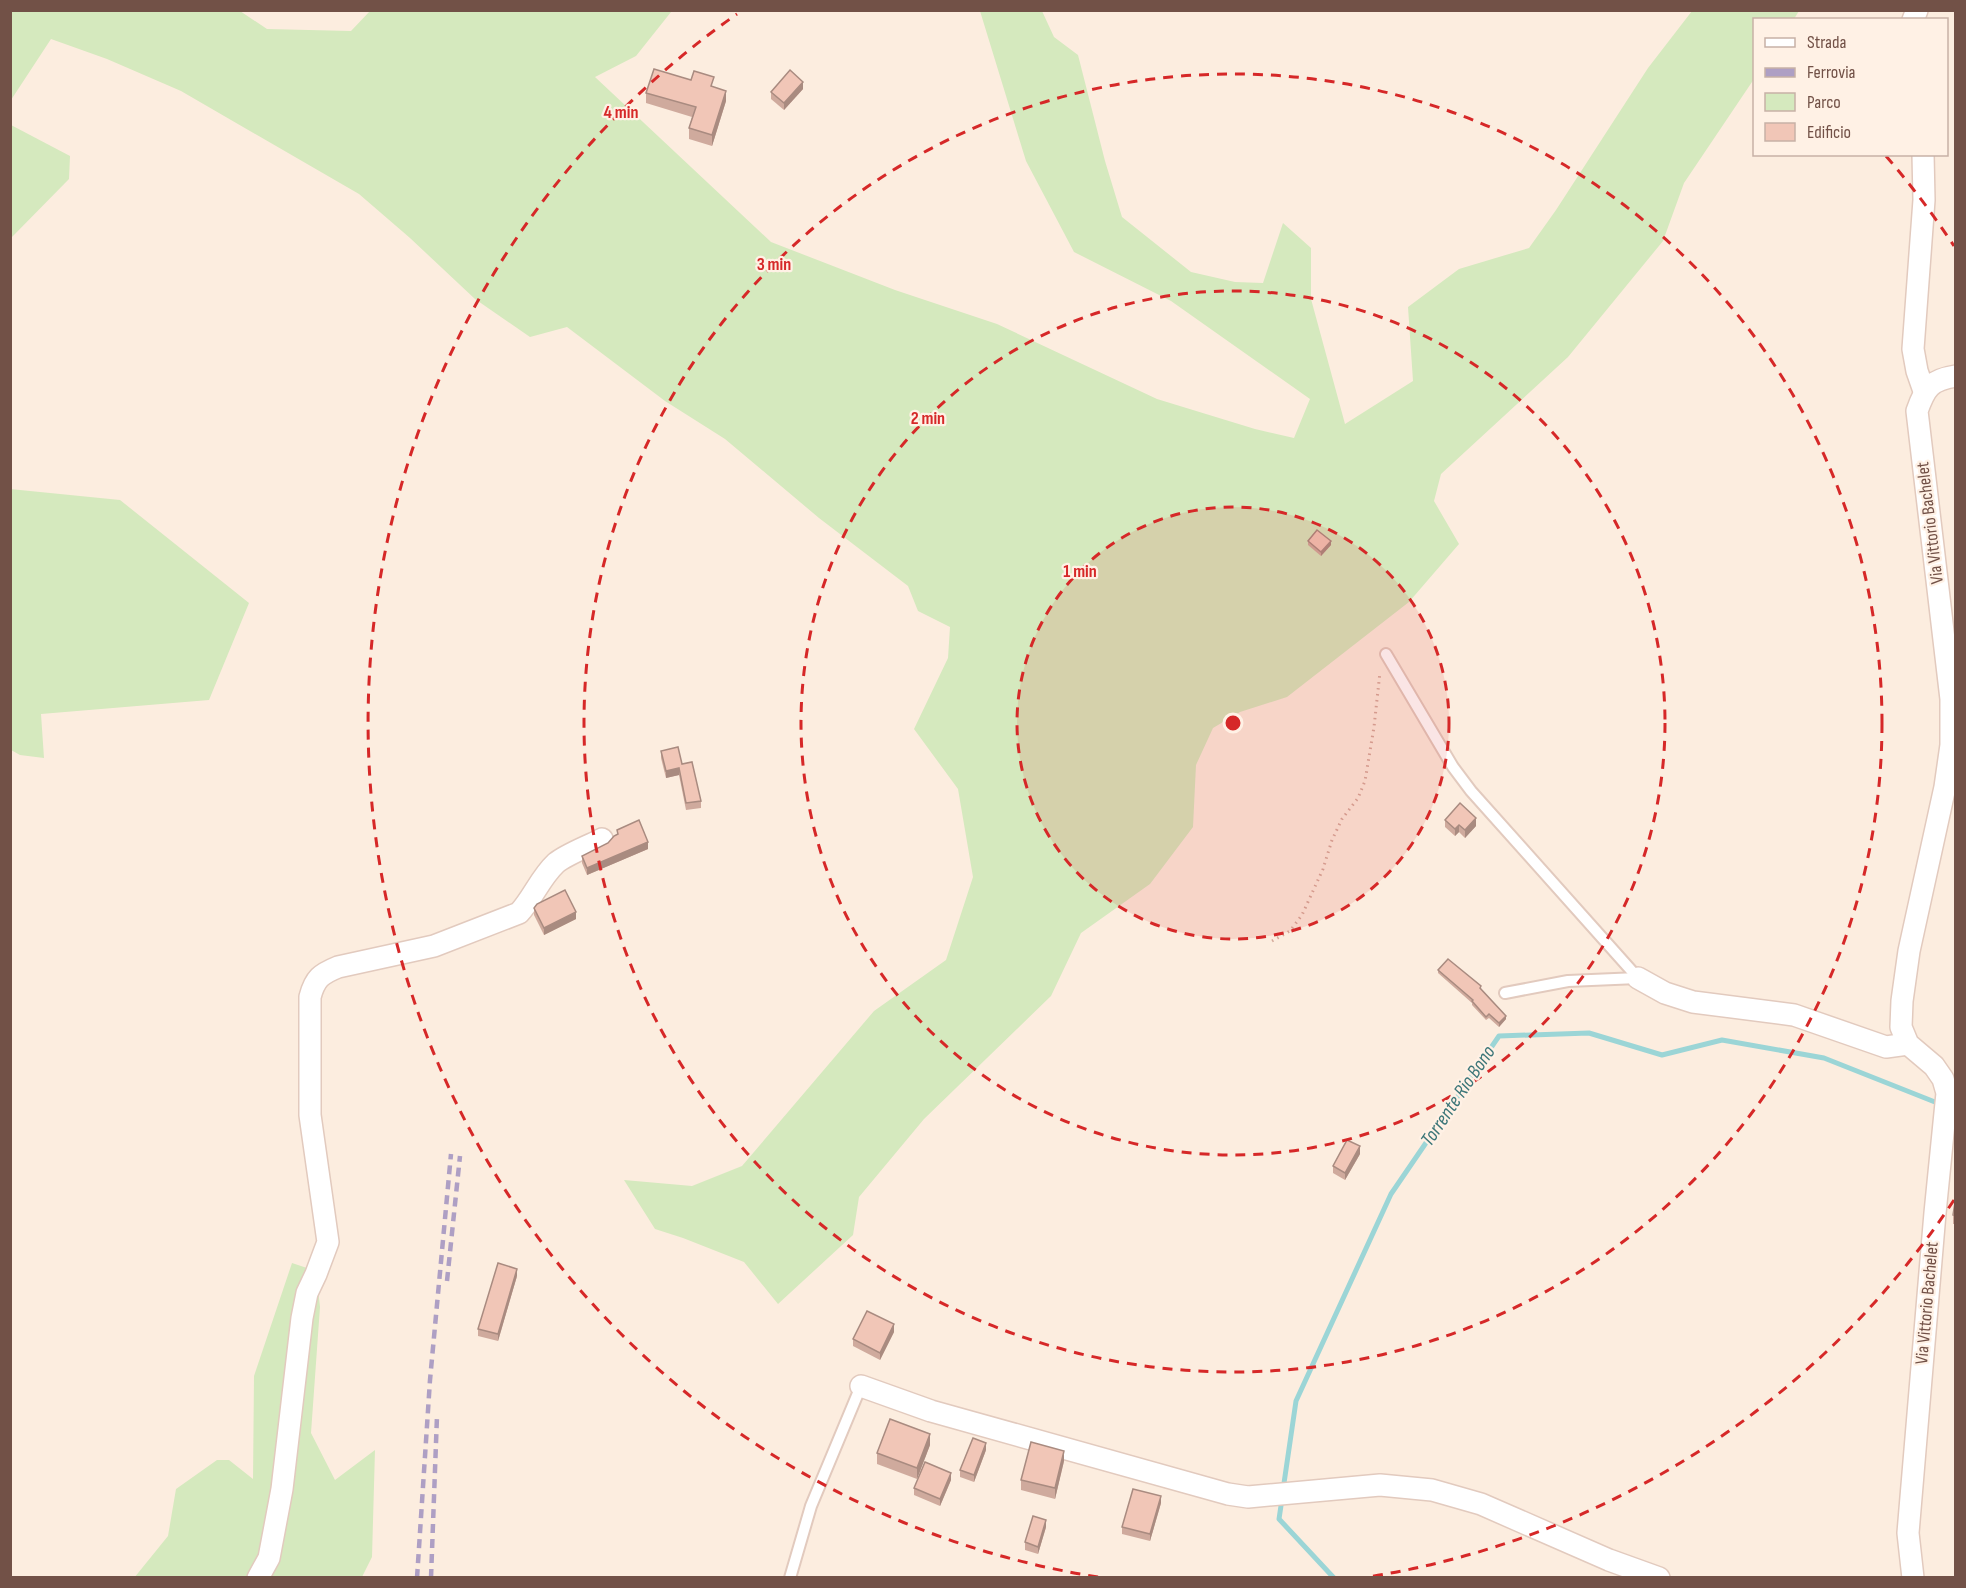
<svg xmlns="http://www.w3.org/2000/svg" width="1966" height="1588" font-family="'Sofia Sans Condensed',sans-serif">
  <rect width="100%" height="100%" fill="#fceddf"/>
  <g fill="#d5e9be">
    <polygon points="11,11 240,11 267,29 351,31 370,11 667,11 671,12 636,56 595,77 771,242 895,290 997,324 1157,399 1255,429 1294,438 1310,399 1171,301 1074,252 1026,161 980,11 1042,11 1054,37 1078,55 1105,161 1122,217 1191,272 1235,282 1263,283 1283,223 1311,248 1311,299 1345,424 1413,381 1408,307 1459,269 1529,248 1556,210 1648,68 1692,11 1799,11 1794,19 1754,20 1754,79 1684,183 1663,241 1568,357 1441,474 1434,501 1459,544 1409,602 1287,697 1240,712 1213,728 1196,765 1193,827 1150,884 1081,933 1051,996 924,1119 859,1197 853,1235 778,1304 744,1262 683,1238 655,1229 624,1180 692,1186 742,1166 874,1011 946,960 973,877 958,789 914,729 948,658 950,627 918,611 908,586 819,518 725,439 665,401 567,327 530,337 475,299 410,238 359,194 181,91 107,59 51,39 11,100"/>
    <polygon points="11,125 70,156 69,179 11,238"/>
    <polygon points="10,489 120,500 249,603 209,700 41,714 44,758 20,755 11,750"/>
    <polygon points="292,1263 316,1271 320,1307 311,1433 335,1480 375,1450 372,1557 362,1577 134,1578 168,1536 176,1489 217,1460 229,1460 253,1479 254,1376"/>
  </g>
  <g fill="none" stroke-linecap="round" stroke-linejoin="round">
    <g stroke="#9bd5d6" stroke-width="5">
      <polyline points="1283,1490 1296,1401 1391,1194 1499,1036 1589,1033 1662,1055 1722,1040 1824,1058 1940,1104"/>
      <polyline points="1282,1499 1279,1519 1334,1578"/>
    </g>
    <g stroke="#e2cabe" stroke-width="14">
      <g id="service">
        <polyline points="1386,654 1453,767 1471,791 1638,978"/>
        <polyline points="1505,993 1568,981 1638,978"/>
        <polyline points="790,1578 811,1506 861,1386"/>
      </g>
    </g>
    <g stroke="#e2cabe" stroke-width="24">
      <g id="minor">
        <polyline points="1913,20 1917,10"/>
        <polyline points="1923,154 1924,200 1913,349 1917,371 1924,391"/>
        <polyline points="1638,978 1665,993 1693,1002 1794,1015 1886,1047 1908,1044"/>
        <polyline points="861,1386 931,1411 1228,1494 1248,1497 1380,1485 1432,1490 1481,1504 1609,1560 1659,1578"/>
        <path d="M258,1578L269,1558L282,1489L302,1318L307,1293L316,1274L328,1242L310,1115V997C315,978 321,974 338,967L434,946L519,913C533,898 540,878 556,863C567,854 589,846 602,839"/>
        <path d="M1913,1578L1908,1533L1935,1213L1947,1093L1943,1079L1934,1066L1908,1044L1901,1027L1902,1001L1909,951L1945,787L1951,745V699L1917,411C1925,388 1930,380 1956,376"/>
      </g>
    </g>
    <polyline stroke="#d5aa9b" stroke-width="3" stroke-dasharray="1.5 4.5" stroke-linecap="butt" points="1272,941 1290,931 1302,915 1323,869 1332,840 1342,819 1358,798 1365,781 1374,727 1380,672"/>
    <use href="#service" stroke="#fff" stroke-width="10"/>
    <use href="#minor" stroke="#fff" stroke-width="21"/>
    <g stroke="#ae9fc4" stroke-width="4.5" stroke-dasharray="9 6" stroke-linecap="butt">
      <polyline points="447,1281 460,1156"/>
      <polyline points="417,1578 430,1380 451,1154"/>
      <polyline points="431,1578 437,1416"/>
    </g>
  </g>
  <g fill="#cfaa9d">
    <polygon points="714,87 726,101 712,146 689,139 689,128 692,117 646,103 646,93"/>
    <polygon points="803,89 784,110 771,99 771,92"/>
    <polygon points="1308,541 1331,545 1321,556 1308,545"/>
    <polygon points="661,751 682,764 701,801 701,808 686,810 679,775 666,778 661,758"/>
    <polygon points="1445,820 1476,826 1465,838 1459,832 1455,836 1445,827"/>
    <polygon points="617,830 648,849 587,875 582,863 582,856 608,843 617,835"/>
    <polygon points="534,908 576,919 544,935 534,915"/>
    <polygon points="1438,970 1481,989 1506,1019 1499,1027 1489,1018 1486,1020 1472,1005 1472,1003 1438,973"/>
    <polygon points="1360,1154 1345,1180 1333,1173 1333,1166"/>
    <polygon points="1956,1196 1956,1224 1953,1224 1953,1215"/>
    <polygon points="517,1276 498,1341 478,1336 478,1329"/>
    <polygon points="894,1332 880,1360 853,1346 853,1339"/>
    <polygon points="930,1445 917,1479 877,1464 877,1453"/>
    <polygon points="986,1450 974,1482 960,1477 960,1470"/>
    <polygon points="1064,1461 1055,1499 1021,1490 1021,1480"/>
    <polygon points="951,1480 940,1506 914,1495 914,1488"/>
    <polygon points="1161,1503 1150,1541 1122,1534 1122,1527"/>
    <polygon points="1046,1527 1038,1554 1025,1550 1025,1542"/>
  </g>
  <g fill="#a98b80">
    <polygon points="803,82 803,89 784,110 784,103"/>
    <polygon points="726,91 726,101 712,146 712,135"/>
    <polygon points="1331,541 1331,545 1321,556 1321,552"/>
    <polygon points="679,768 679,775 666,778 666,771"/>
    <polygon points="1476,818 1476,826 1465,838 1465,830"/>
    <polygon points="1459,825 1459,832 1455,836 1455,829"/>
    <polygon points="648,842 648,849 587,875 587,868"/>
    <polygon points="576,912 576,919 544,935 544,928"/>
    <polygon points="1506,1016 1506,1019 1499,1027 1499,1023"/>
    <polygon points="1360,1146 1360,1154 1345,1180 1345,1173"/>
    <polygon points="517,1269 517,1276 498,1341 498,1334"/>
    <polygon points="894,1324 894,1332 880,1360 880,1353"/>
    <polygon points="930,1434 930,1445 917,1479 917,1468"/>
    <polygon points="986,1443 986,1450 974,1482 974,1475"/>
    <polygon points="1064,1451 1064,1461 1055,1499 1055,1488"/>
    <polygon points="951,1473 951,1480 940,1506 940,1499"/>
    <polygon points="1161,1496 1161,1503 1150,1541 1150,1534"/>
    <polygon points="1046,1520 1046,1527 1038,1554 1038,1547"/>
  </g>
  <g fill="#f1c6b7" stroke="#a98b80" stroke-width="1.5">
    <polygon points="654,69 691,80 694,71 714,77 711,86 726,91 712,135 689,128 696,107 646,93"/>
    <polygon points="790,70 803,82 784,103 771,92"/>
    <polygon points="1317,530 1331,541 1321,552 1308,541"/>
    <polygon points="678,747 682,764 692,762 701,801 686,803 679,768 666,771 661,751"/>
    <polygon points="1460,803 1476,818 1465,830 1459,825 1455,829 1445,820"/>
    <polygon points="639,820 648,842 587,868 582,856 608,843 614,836 618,834 617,830"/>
    <polygon points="565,890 576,912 544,928 534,908 537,904"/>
    <polygon points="1448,959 1481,986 1480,988 1506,1016 1499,1023 1489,1014 1486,1017 1472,1001 1473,1000 1438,970"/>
    <polygon points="1347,1140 1360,1146 1345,1173 1333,1166"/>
    <polygon points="1956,1196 1956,1216 1953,1215"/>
    <polygon points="498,1263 517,1269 498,1334 478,1329"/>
    <polygon points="867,1311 894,1324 880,1353 853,1339"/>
    <polygon points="890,1419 930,1434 917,1468 877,1453"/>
    <polygon points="973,1438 986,1443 974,1475 960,1470"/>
    <polygon points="1031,1442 1064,1451 1055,1488 1021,1480"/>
    <polygon points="925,1462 951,1473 940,1499 914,1488"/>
    <polygon points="1133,1489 1161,1496 1150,1534 1122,1527"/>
    <polygon points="1033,1516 1046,1520 1038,1547 1025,1542"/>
  </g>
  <circle cx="1233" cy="723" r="216" fill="#d62828" fill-opacity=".12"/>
  <g fill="none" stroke="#d62828" stroke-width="3" stroke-dasharray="10 8">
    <circle cx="1233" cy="723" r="216"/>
    <circle cx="1233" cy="723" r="432"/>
    <circle cx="1233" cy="723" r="649"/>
    <path d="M1954 1200A865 865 0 0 1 1368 1577M1098 1577A865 865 0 0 1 737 14M1886 156A865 865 0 0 1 1954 246"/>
  </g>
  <g text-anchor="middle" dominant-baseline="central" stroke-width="4.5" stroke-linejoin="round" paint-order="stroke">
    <g font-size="18" fill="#725147" stroke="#fff1e5">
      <text transform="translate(1930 523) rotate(-97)">Via Vittorio Bachelet</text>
      <text transform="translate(1927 1303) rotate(-85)">Via Vittorio Bachelet</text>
    </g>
    <g font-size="20" font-style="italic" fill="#3c7678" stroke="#fff1e5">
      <text transform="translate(1458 1096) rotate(-56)">Torrente Rio Bono</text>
    </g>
  </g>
  <circle cx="1233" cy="723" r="9" fill="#d62828" stroke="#fff1e5" stroke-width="3"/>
  <g font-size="18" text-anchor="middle" font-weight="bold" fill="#d62828" stroke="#fff1e5" stroke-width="4.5" stroke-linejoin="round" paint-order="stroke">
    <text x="621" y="118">4 min</text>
    <text x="774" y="270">3 min</text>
    <text x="928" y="424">2 min</text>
    <text x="1080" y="577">1 min</text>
  </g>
  <rect width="1966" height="1588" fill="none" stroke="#725147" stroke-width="24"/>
  <rect x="1753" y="18" width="195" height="138" fill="#fff1e5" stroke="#c7b1a6" stroke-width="1.5"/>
  <rect x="1765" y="38" width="30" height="9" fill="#ffffff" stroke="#c7b1a6" stroke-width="1.5"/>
  <text x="1807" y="48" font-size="18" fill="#725147">Strada</text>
  <rect x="1765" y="68" width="30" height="9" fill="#ae9fc4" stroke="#c7b1a6" stroke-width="1.5"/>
  <text x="1807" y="78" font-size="18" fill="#725147">Ferrovia</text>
  <rect x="1765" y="93" width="30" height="18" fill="#d5e9be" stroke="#c7b1a6" stroke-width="1.5"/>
  <text x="1807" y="108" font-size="18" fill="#725147">Parco</text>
  <rect x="1765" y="123" width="30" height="18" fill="#f1c6b7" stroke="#c7b1a6" stroke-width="1.5"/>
  <text x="1807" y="138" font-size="18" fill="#725147">Edificio</text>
</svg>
